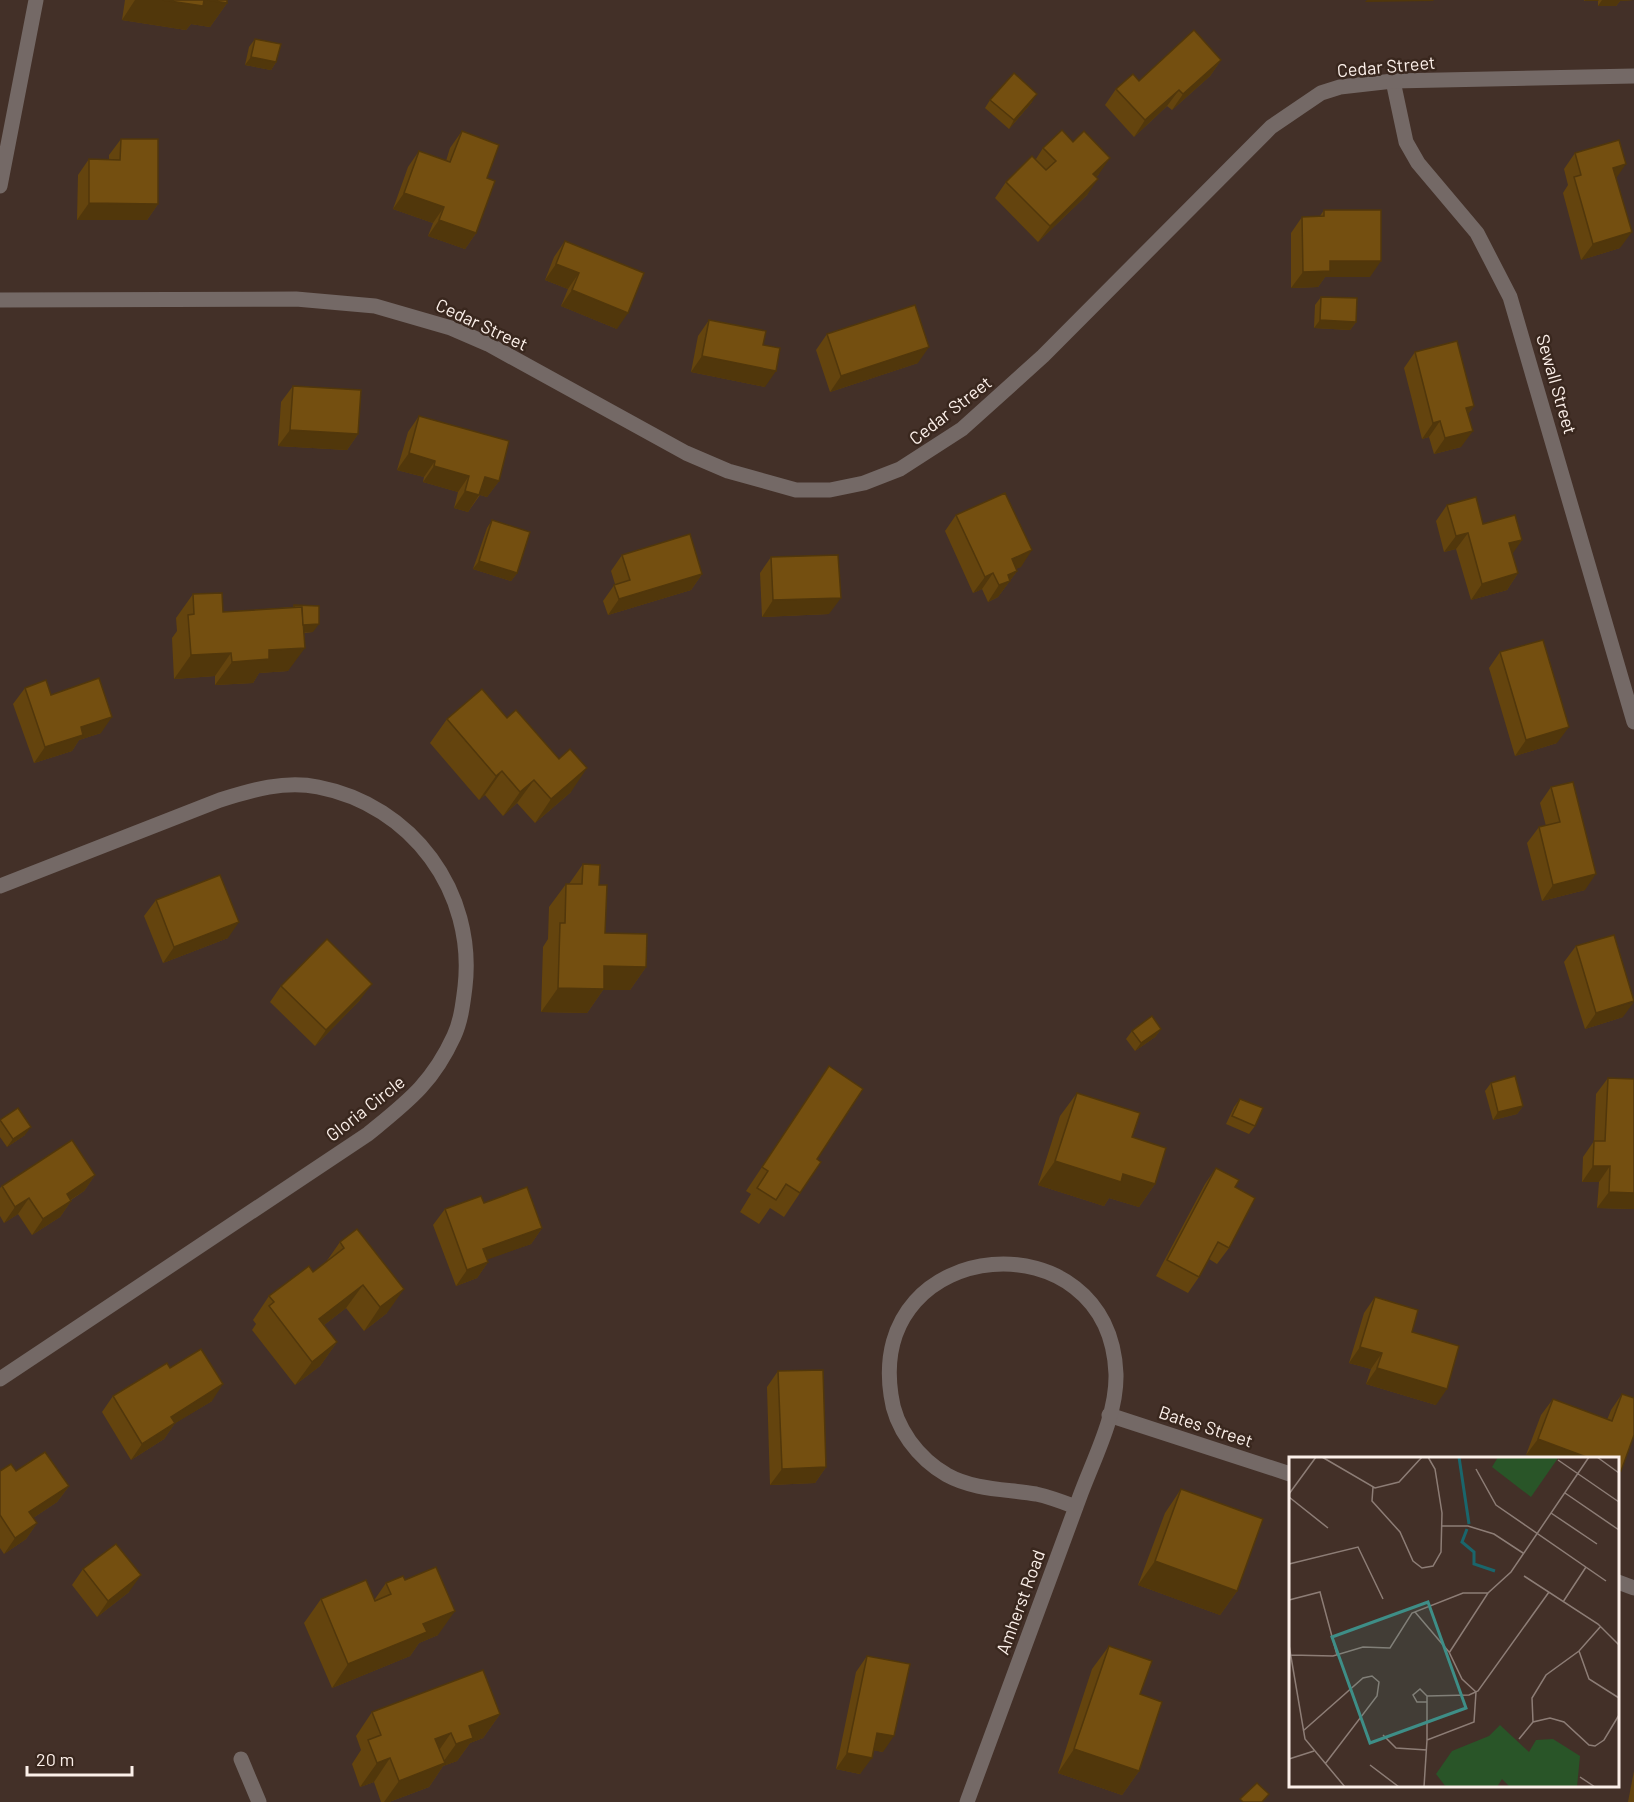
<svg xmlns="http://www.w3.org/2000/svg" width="1634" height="1802" font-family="Barlow,sans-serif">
  <rect width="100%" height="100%" fill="#433028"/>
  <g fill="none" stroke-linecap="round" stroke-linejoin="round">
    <g stroke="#746966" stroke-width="15">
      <polyline points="1393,81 1406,142 1418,163 1477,233 1510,297 1634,722"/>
      <polyline points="0,186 36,0"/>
      <polyline points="0,300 296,299 375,306 451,328 488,344 686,453 728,471 796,490 830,490 864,483 900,469 962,429 1043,356 1271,127 1321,93 1340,87 1393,81 1634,76"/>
      <path d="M0,886L220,800C252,790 285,780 318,787C412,805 476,892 465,987C463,1003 461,1021 454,1036C432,1084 407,1102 368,1134L0,1379"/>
      <polyline points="1109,1415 1290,1474"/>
      <polyline points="1618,1582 1634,1588"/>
      <polyline points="241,1759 259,1802"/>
      <path d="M967,1802C1005,1700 1043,1598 1080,1496C1094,1458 1117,1415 1116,1374C1110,1215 867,1234 891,1395C895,1428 918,1458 947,1475C974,1490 1006,1489 1036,1494C1050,1497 1063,1502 1076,1507"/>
    </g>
  </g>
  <g fill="#64440e">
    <polygon points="125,0 227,0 227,3 210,27 191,24 186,30 122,20"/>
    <polygon points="1584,0 1634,0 1620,1 1616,6 1598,6 1598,1 1584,1"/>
    <polygon points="255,39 276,62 271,70 245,65 249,47"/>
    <polygon points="1221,60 1210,76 1172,110 1167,106 1134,137 1105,105 1116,89 1139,81"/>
    <polygon points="990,100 1032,102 1009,129 985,108"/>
    <polygon points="462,131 487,178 476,233 465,249 428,236 433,223 393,209 408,167 419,151 446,161 450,148"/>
    <polygon points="121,139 158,204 147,220 77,220 78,175 89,159 109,160 109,155"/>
    <polygon points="1043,148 1099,174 1096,177 1087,195 1038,242 995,198 1006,182 1036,159"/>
    <polygon points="1575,153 1616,178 1620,248 1581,260 1563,193 1568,185 1564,169"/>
    <polygon points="1324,210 1370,277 1325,277 1318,287 1291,288 1291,233 1302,217 1320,216"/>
    <polygon points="565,241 617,329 561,306 568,289 545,280 554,257"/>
    <polygon points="1321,297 1356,322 1350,330 1314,328 1315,305"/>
    <polygon points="709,320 763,345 765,387 691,372 698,336"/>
    <polygon points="827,334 918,363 830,392 816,350"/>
    <polygon points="1415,352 1474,406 1468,414 1461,447 1434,454 1429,437 1422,439 1404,368"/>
    <polygon points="293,386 358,434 347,450 278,446 281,402"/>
    <polygon points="419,416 499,481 487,497 480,495 468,512 454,508 458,492 423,482 424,477 397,470 408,432"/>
    <polygon points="1447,505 1483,524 1522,540 1512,553 1518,573 1507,590 1471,600 1456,549 1444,552 1436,521"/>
    <polygon points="956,515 1021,567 1016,568 1017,571 998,597 988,602 982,589 973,593 945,531"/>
    <polygon points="492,520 517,573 511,581 473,569 487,528"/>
    <polygon points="622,555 702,574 691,590 608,615 603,601 615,584 611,571"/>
    <polygon points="771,557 829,614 762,617 760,573"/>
    <polygon points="193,594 223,612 293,607 294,605 313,632 304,633 288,671 259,673 253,683 215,685 215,676 174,679 172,638 177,631 176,618"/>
    <polygon points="1500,652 1557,743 1515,756 1489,668"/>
    <polygon points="25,688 51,695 101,733 79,740 72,751 34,763 13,704"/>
    <polygon points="447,719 571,792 535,823 517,803 503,816 485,795 479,800 430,743"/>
    <polygon points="1551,787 1585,890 1542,901 1527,843 1539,827 1546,826 1540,803"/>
    <polygon points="583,864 599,885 605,933 646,967 630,990 603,990 587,1013 541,1012 543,947 548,939 549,907 566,884 569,884"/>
    <polygon points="156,900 228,938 163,963 144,916"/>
    <polygon points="1576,946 1623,1017 1585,1029 1564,962"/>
    <polygon points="281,986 360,1000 315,1046 270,1002"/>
    <polygon points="1161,1029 1155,1037 1135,1051 1126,1039 1132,1031"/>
    <polygon points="829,1066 817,1159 800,1193 784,1217 770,1208 759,1224 740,1212 751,1194 746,1191"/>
    <polygon points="1608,1078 1634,1209 1597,1208 1599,1182 1582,1182 1583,1157 1594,1141 1596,1094"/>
    <polygon points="1491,1083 1523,1106 1517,1114 1493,1120 1485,1091"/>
    <polygon points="1077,1093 1132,1137 1155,1184 1139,1207 1109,1198 1104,1206 1038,1185 1060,1116"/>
    <polygon points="1240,1099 1255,1126 1249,1134 1226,1124 1234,1107"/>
    <polygon points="0,1120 25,1135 7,1147 0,1137"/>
    <polygon points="1216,1168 1235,1187 1229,1248 1217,1264 1209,1259 1199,1277 1188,1293 1156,1276 1205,1184"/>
    <polygon points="95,1175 84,1191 71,1200 71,1201 60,1217 32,1235 18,1214 4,1223 0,1216 0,1188 2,1186"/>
    <polygon points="484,1203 542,1228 531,1244 487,1259 488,1262 477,1278 456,1286 433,1225 445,1209"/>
    <polygon points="340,1242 387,1313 364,1331 346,1308 324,1325 337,1342 320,1366 295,1385 252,1330 256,1324 253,1320 269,1296 313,1272 326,1262"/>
    <polygon points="1375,1297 1412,1332 1436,1405 1366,1384 1371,1369 1349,1363 1364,1313"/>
    <polygon points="170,1368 212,1401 175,1423 164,1439 131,1460 102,1412 113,1396"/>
    <polygon points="778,1371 826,1467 815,1483 770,1485 767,1387"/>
    <polygon points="1622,1394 1634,1435 1526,1455 1541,1415 1553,1399 1607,1420 1611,1410"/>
    <polygon points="0,1471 16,1471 69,1486 57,1502 33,1518 37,1523 26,1539 4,1554 0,1548"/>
    <polygon points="1181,1489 1237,1591 1220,1615 1138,1585 1165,1513"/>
    <polygon points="83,1569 129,1592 97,1617 72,1585"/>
    <polygon points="386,1583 438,1635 419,1643 410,1656 332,1688 304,1623 321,1599 375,1599"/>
    <polygon points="1109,1646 1140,1694 1139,1771 1122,1795 1058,1773 1092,1669"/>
    <polygon points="867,1656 883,1752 873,1750 860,1774 836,1769 856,1672"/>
    <polygon points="372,1712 500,1714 483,1738 470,1743 457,1761 443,1766 429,1787 389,1802 381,1802 374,1782 360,1787 352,1764 361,1750 356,1736"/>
    <polygon points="1634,1771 1634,1802 1628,1802"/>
  </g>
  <g fill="#51370b">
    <polygon points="135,0 208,0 227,3 210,27 191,24 186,30 122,20"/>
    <polygon points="1367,0 1434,0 1433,1 1365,2"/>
    <polygon points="1585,0 1599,0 1598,1 1584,1"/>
    <polygon points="1602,0 1634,0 1620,1 1616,6 1598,6"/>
    <polygon points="251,57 276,62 271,70 245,65"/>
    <polygon points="1221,60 1210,76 1172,110 1183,94"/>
    <polygon points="1179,90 1167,106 1134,137 1145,120"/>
    <polygon points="1037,94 1032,102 1009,129 1014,120"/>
    <polygon points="1110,158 1099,174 1082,190 1093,174"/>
    <polygon points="1626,164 1615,180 1613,168"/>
    <polygon points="1098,179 1087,195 1038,242 1050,226"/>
    <polygon points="404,193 444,207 433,223 393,209"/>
    <polygon points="89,203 158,204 147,220 77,220"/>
    <polygon points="439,220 476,233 465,249 428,236"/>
    <polygon points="1632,232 1620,248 1581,260 1593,244"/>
    <polygon points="1330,261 1381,261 1370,277 1325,277 1318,287 1291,288 1303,272"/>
    <polygon points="556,264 579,273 568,289 545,280"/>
    <polygon points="572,290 628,313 617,329 561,306"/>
    <polygon points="1320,320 1356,322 1350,330 1314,328"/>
    <polygon points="929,347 918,363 830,392 841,376"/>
    <polygon points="702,356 776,371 765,387 691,372"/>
    <polygon points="1474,406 1462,422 1466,408"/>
    <polygon points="1440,421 1429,437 1422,439 1433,423"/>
    <polygon points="290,430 358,434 347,450 278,446"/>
    <polygon points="1473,431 1461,447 1434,454 1445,438"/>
    <polygon points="409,453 435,461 424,477 397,470"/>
    <polygon points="434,466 469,476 458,492 423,482"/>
    <polygon points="485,477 499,481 487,497 473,493"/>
    <polygon points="465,491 479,495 468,512 454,508"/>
    <polygon points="1468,533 1456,549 1444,552 1456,536"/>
    <polygon points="1522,540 1511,556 1509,543"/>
    <polygon points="1032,550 1021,567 1001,575 1012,559"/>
    <polygon points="479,561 517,573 511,581 473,569"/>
    <polygon points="1017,571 998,597 988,602 999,585 1008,575"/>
    <polygon points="993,573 982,589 973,593 985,577"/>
    <polygon points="1518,573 1507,590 1471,600 1482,584"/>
    <polygon points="702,574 691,590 608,615 619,599"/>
    <polygon points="841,598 829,614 762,617 773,600"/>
    <polygon points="319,624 313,632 289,633 295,625"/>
    <polygon points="305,648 288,671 259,673 253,683 215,685 232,662 269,650"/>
    <polygon points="231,653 215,676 174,679 191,655"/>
    <polygon points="112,717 101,733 79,740 72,751 34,763 45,747 81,727"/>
    <polygon points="1569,727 1557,743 1515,756 1526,740"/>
    <polygon points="587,768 571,792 535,823 551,799"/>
    <polygon points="502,771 485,795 479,800 496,776"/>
    <polygon points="534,780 517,803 503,816 520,792"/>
    <polygon points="1596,874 1585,890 1542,901 1553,885"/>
    <polygon points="239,922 228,938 163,963 174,947"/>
    <polygon points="604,966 646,967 630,990 603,990 587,1013 541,1012 558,988"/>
    <polygon points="372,984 360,1000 315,1046 326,1030"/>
    <polygon points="1634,1002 1623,1017 1585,1029 1596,1013"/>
    <polygon points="1161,1029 1155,1037 1135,1051 1141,1043"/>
    <polygon points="1523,1106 1517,1114 1493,1120 1498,1112"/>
    <polygon points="31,1127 25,1135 7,1147 13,1139"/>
    <polygon points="1055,1161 1123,1174 1155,1184 1139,1207 1109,1198 1104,1206 1038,1185"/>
    <polygon points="1593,1166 1610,1166 1599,1182 1582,1182"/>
    <polygon points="95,1175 84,1191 55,1210 67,1194"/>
    <polygon points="1609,1192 1634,1193 1634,1209 1597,1208"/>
    <polygon points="29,1198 18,1214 4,1223 15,1207"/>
    <polygon points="71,1201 60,1217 32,1235 43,1219"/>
    <polygon points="542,1228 531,1244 472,1265 483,1249"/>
    <polygon points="488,1262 477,1278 456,1286 467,1270"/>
    <polygon points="363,1285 346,1308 302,1342 319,1319"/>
    <polygon points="404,1289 387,1313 364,1331 380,1307"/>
    <polygon points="337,1342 320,1366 295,1385 312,1362"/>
    <polygon points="1360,1347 1382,1353 1371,1369 1349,1363"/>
    <polygon points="1377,1368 1447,1389 1436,1405 1366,1384"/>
    <polygon points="223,1384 212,1401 159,1433 171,1417"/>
    <polygon points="175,1423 164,1439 131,1460 142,1444"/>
    <polygon points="1538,1439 1589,1458 1535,1458 1526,1455"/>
    <polygon points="826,1467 815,1483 770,1485 782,1469"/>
    <polygon points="69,1486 57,1502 18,1528 29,1512"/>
    <polygon points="37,1523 26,1539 4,1554 15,1538"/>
    <polygon points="1155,1561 1237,1591 1220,1615 1138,1585"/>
    <polygon points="141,1575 129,1592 97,1617 108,1601"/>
    <polygon points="455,1611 438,1635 419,1643 410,1656 332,1688 348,1664 423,1624"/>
    <polygon points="500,1714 483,1738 470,1743 457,1761 443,1766 429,1787 389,1802 384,1802 399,1781 441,1765 469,1726"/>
    <polygon points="451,1733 435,1756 435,1739"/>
    <polygon points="877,1733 894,1736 883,1752 865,1749"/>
    <polygon points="1074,1749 1139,1771 1122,1795 1058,1773"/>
    <polygon points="847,1753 872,1758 860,1774 836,1769"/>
    <polygon points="390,1758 374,1782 360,1787 377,1763"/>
  </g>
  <g fill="#744f10" stroke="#51370b" stroke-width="1.5">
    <polygon points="163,0 204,0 203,6"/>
    <polygon points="208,0 227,0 227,3"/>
    <polygon points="1194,30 1221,60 1183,94 1179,90 1145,120 1116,89 1133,74 1139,81"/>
    <polygon points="255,39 281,44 276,62 251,57"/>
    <polygon points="1014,73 1037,94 1014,120 990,100"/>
    <polygon points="1062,130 1073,142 1084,131 1110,158 1093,174 1098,179 1050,226 1006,182 1032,156 1046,170 1056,161 1043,148"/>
    <polygon points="462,131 499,145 487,178 495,181 476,233 439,220 444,207 404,193 419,151 450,162"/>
    <polygon points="121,139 158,139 158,204 89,203 89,159 120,160"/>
    <polygon points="1619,140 1626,164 1613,168 1632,232 1593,244 1574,177 1581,175 1575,153"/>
    <polygon points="1324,210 1381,210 1381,261 1330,261 1330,271 1303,272 1302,217 1324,216"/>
    <polygon points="565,241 644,273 628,313 572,290 579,273 556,264"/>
    <polygon points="1321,297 1357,298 1356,322 1320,320"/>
    <polygon points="915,305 929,347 841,376 827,334"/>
    <polygon points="709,320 766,331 763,345 780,348 776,371 702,356"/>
    <polygon points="1457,341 1474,406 1466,408 1473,431 1445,438 1440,421 1433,423 1415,352"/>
    <polygon points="293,386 361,390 358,434 290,430"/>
    <polygon points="419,416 509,441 499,481 485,477 479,495 465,491 469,476 434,466 435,461 409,453"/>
    <polygon points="1005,493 1032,550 1012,559 1017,571 1008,575 1010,581 999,585 993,573 985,577 956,515"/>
    <polygon points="1476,497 1483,524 1515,515 1522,540 1509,543 1518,573 1482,584 1468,533 1456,536 1447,505"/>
    <polygon points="492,520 530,532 517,573 479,561"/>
    <polygon points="690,534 702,574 619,599 614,585 630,580 622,555"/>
    <polygon points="838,555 841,598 773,600 771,557"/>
    <polygon points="222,593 223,612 302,607 305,648 269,650 269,659 232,662 231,653 191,655 188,615 194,614 193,594"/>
    <polygon points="294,605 319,606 319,624 303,625 302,607 294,607"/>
    <polygon points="1543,640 1569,727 1526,740 1500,652"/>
    <polygon points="99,678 112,717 81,727 83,735 45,747 25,688 46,680 51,695"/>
    <polygon points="482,689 507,718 516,710 559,759 570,749 587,768 551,799 534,780 520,792 502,771 496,776 447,719"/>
    <polygon points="1573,782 1596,874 1553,885 1539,827 1560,822 1551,787"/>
    <polygon points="583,864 600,865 599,885 607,885 605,933 647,934 646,967 604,966 604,989 558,988 560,923 565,923 566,884 582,884"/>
    <polygon points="220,875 239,922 174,947 156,900"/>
    <polygon points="1614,935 1634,1001 1596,1013 1576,946"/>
    <polygon points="327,939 372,984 326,1030 281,986"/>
    <polygon points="1152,1016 1161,1029 1141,1043 1132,1031"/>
    <polygon points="829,1066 863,1089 817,1159 821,1162 800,1193 786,1184 776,1200 757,1188 768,1171 762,1167"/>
    <polygon points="1515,1076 1523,1106 1498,1112 1491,1083"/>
    <polygon points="1608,1078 1634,1079 1634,1193 1609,1192 1610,1166 1593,1166 1594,1141 1605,1141"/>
    <polygon points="1077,1093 1140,1113 1132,1137 1166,1148 1155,1184 1123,1174 1121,1182 1055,1161"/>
    <polygon points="1240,1099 1263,1108 1255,1126 1232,1116"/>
    <polygon points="18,1108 31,1127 13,1139 0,1120"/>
    <polygon points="72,1140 95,1175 67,1194 71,1201 43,1219 29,1198 15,1207 2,1186"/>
    <polygon points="1216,1168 1239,1180 1235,1187 1255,1198 1229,1248 1218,1242 1199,1277 1167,1260"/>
    <polygon points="527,1187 542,1228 483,1249 488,1262 467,1270 445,1209 481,1196 484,1203"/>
    <polygon points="357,1229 404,1289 380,1307 363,1285 319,1319 337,1342 312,1362 269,1306 274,1302 269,1296 309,1266 313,1272 344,1248 340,1242"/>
    <polygon points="1375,1297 1418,1310 1412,1332 1459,1346 1447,1389 1377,1368 1382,1353 1360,1347"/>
    <polygon points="201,1349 223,1384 171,1417 175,1423 142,1444 113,1396 167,1363 170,1368"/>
    <polygon points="823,1370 826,1467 782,1469 778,1371"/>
    <polygon points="1622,1394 1634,1398 1634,1435 1621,1471 1617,1469 1617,1458 1589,1458 1538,1439 1553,1399 1612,1421"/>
    <polygon points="45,1452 69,1486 29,1512 37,1523 15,1538 0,1515 0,1471 11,1464 16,1471"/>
    <polygon points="1181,1489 1263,1519 1237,1591 1155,1561"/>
    <polygon points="116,1544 141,1575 108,1601 83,1569"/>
    <polygon points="436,1567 455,1611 423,1624 427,1632 348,1664 321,1599 366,1580 375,1601 391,1594 386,1583 403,1576 405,1580"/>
    <polygon points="1109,1646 1152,1661 1140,1694 1162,1702 1139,1771 1074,1749"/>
    <polygon points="867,1656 910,1664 894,1736 877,1733 872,1758 847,1753"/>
    <polygon points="483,1670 500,1714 469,1726 473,1738 456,1744 451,1733 435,1739 445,1763 399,1781 390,1758 377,1763 368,1740 381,1735 372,1712"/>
    <polygon points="1257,1783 1269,1794 1262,1802 1243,1802 1240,1799"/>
  </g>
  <g text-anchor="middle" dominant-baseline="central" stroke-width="5" stroke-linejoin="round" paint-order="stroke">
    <g font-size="18" fill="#fcf0ea" stroke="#39271e">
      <text transform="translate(1386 66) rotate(-5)">Cedar Street</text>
      <text transform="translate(482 324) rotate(25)">Cedar Street</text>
      <text transform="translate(1557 384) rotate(74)">Sewall Street</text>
      <text transform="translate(950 410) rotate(-38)">Cedar Street</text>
      <text transform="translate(365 1108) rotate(-38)">Gloria Circle</text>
      <text transform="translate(1206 1426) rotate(18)">Bates Street</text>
      <text transform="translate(1020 1602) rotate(-70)">Amherst Road</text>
    </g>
  </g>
  <g transform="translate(1289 1457)">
    <rect width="330" height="330" fill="#433028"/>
    <path d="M209,0H268L269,1L242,40L203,10ZM211,268L240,295L247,283L264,282L291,299L288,330H221L213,322L208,330H157L147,317L163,294L200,279Z" fill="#295528"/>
    <path fill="none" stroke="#1a666c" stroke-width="3" d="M170,0L180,67M178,72L173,85L185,95V107L206,114"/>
    <path fill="none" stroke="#8d7d76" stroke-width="1.5" d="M33,0L86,31L110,25L133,0M308,0L330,16M269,3L330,45M187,12L207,48L317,124M84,30L83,44L111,75L124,104L133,111L144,109L152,95L153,56L146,12L139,0M276,36L330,73M0,37L27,0M0,40L39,71M262,56L308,87M153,69H179L205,77L234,96M0,107L69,90L94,142M235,119L309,167L330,188M0,143L31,135L48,198M274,145L297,110M126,155L160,195L173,222L187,235M0,188L16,282L56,330M290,194L300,222L330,241M160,196L199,136L222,115L300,0M2,198L44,199L74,190L101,191L123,156L174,136H199M138,239L180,238L189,234L260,135M138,239L131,232L124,238L128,245H138M244,265L243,241L257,218L290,194L312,169M14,274L74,221L83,219L90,225L88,239L36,307M94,278L107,291L138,293M230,282L244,265L261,261L275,265L300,288L306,289L315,283L330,258M138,283V239M0,302L25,294M81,308L110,330M291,320L306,330M135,330L138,283L185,265L187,235"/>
    <path fill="#3e8e87" fill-opacity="0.15" stroke="#3e8e87" stroke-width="3" d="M139,145L177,251L81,286L43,180Z"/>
    <rect width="330" height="330" fill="none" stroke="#fcf0ea" stroke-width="3"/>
  </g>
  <path d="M27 1766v9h105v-9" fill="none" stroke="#fcf0ea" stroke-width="3"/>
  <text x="36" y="1766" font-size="18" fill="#fcf0ea" stroke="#39271e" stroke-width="4.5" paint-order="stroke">20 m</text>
</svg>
